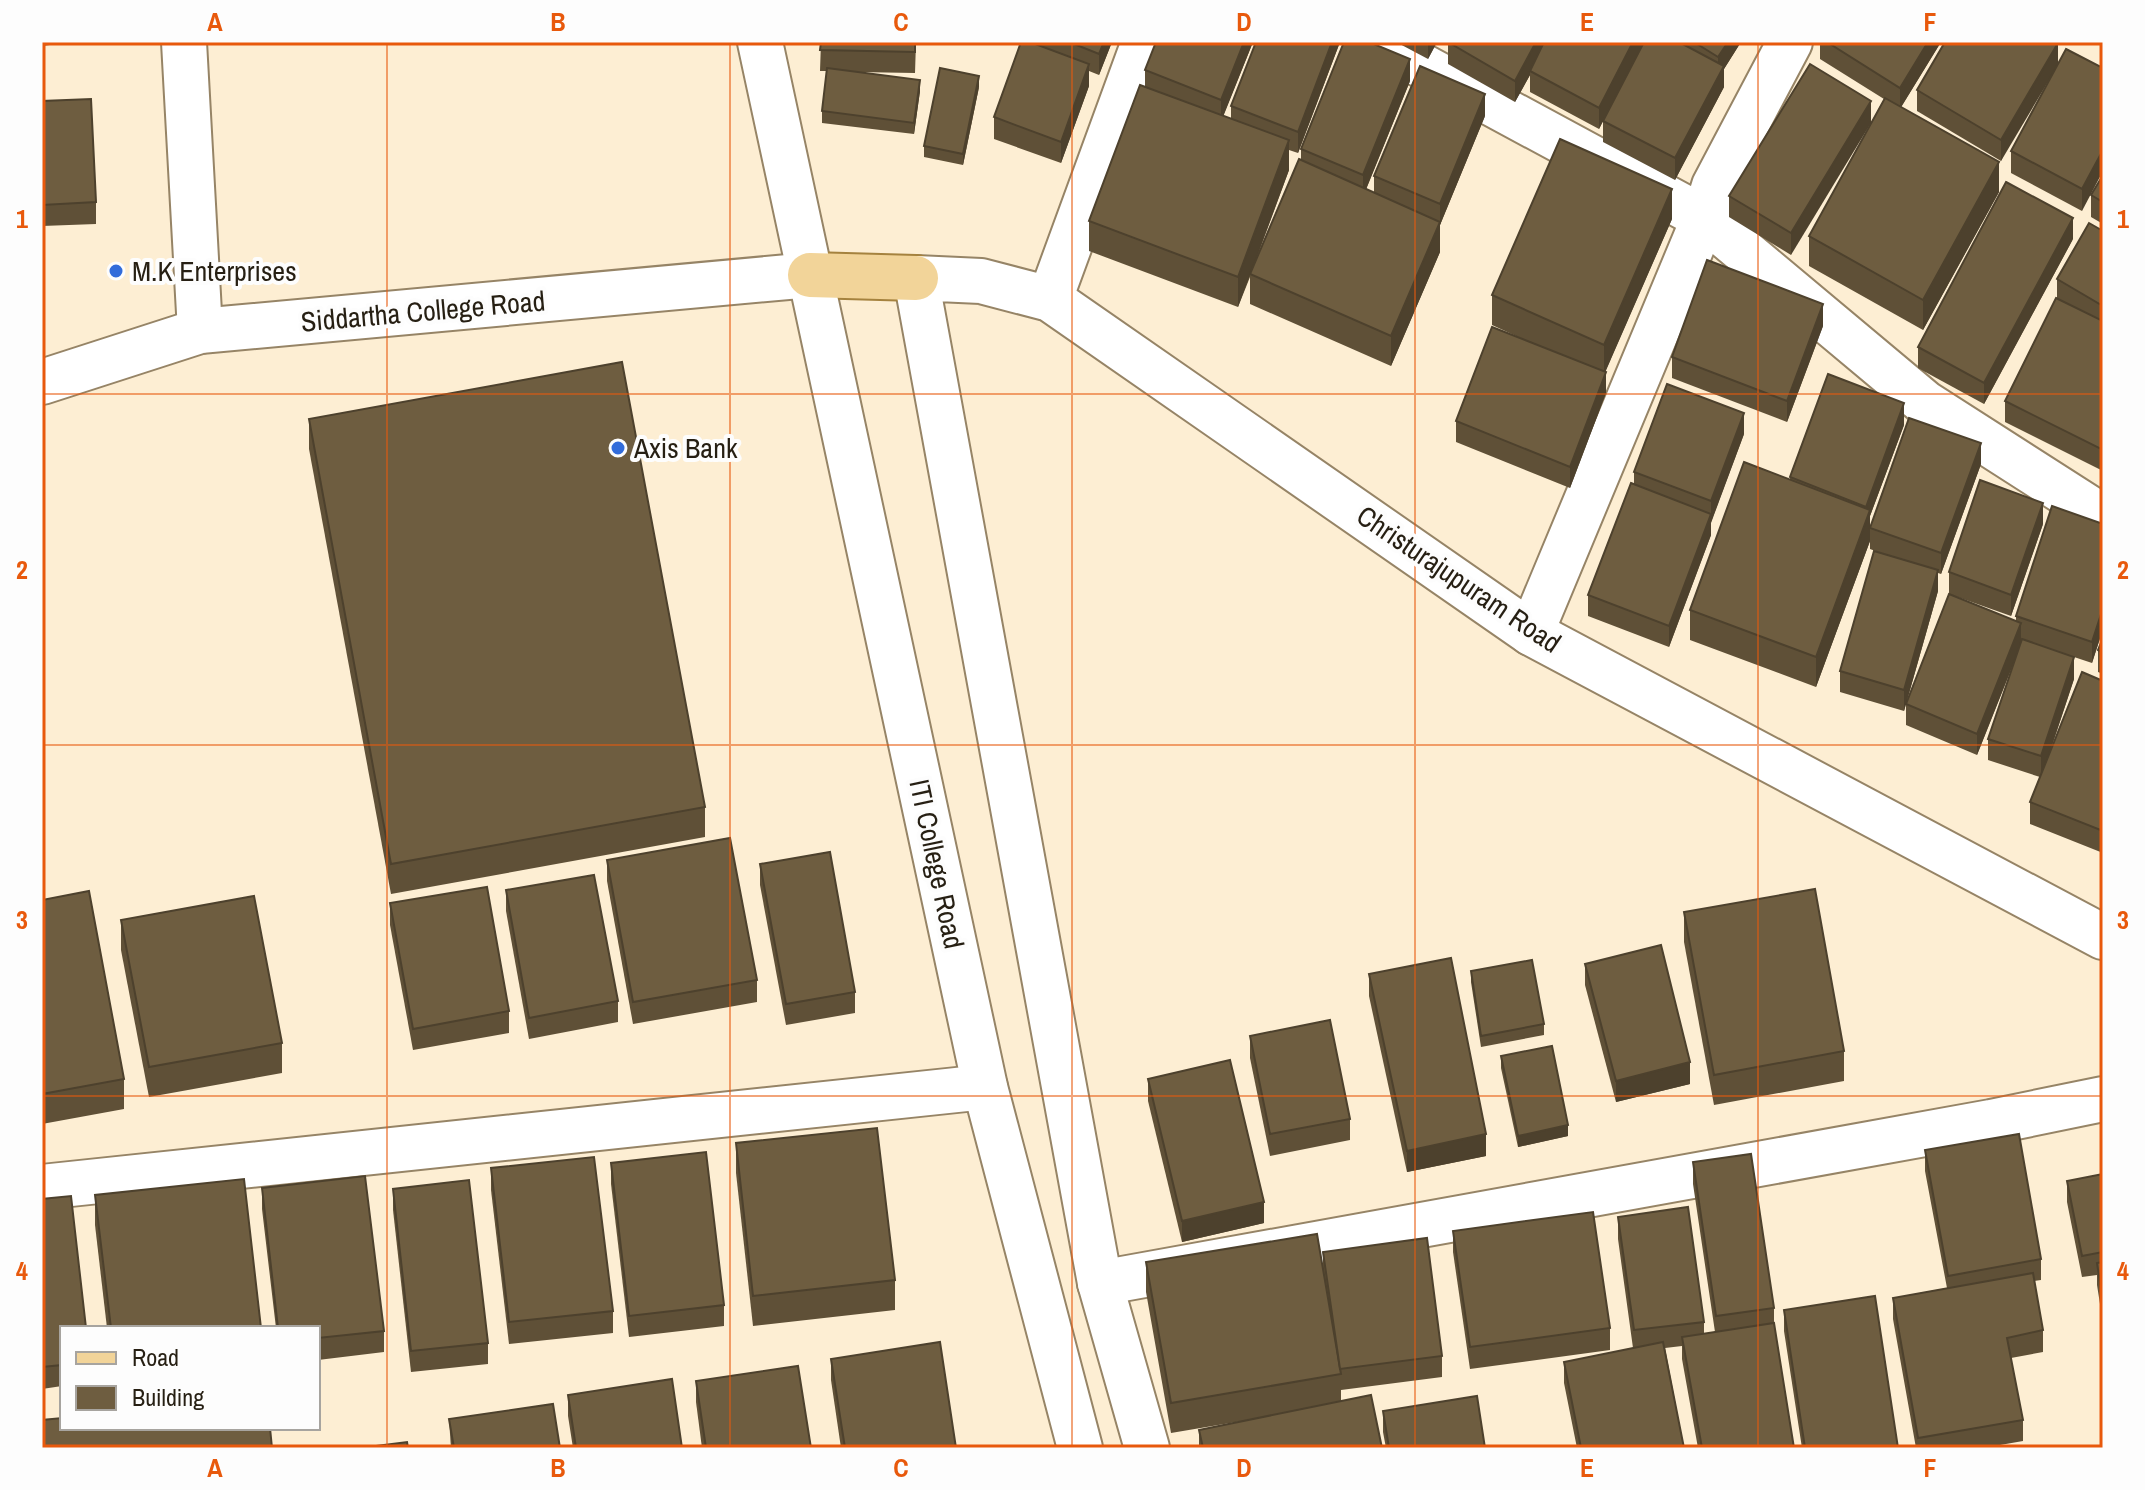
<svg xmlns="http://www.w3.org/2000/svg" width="2145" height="1490" font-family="'Archivo Narrow',sans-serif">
  <rect width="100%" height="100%" fill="#fdeed3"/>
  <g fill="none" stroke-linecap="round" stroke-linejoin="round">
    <g stroke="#968466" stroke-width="48">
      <g id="minor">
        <polyline points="184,42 200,331"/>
        <polyline points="760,42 985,1087 1080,1448"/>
        <polyline points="1378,42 1704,218 1925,403 2103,517"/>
        <polyline points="1050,299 1144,42"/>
        <polyline points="42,382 200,331 810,275"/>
        <polyline points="1531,633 1704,218 1714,186 1790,42"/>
        <polyline points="42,1187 985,1087"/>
        <polyline points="1100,1283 1991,1122 2103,1099"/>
        <polyline points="1147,1448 1100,1283 916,278 981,281 1050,299 1531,633 2103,937"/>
      </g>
    </g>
    <g stroke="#a5823e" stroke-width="48">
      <polyline id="major" points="810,275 916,278"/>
    </g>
    <use href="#minor" stroke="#fff" stroke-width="44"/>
    <use href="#major" stroke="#f2d499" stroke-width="44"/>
  </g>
  <g fill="#5f5037">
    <polygon points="42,42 65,42 65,43 42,46"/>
    <polygon points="821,42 916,42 915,73 857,72 920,91 914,134 822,123 822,111 827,71 820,71"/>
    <polygon points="1021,42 1112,42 1099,75 1089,71 1089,86 1061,163 994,139 994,117"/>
    <polygon points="1253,42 1223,116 1231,119 1231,106 1340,42 1298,153 1289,150 1289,170 1256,260 1301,160 1301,149 1410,81 1366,189 1374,193 1374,176 1485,116 1440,225 1440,252 1391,366 1250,304 1250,277 1238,307 1089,251 1089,221 1145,87 1145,70"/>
    <polygon points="1396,42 1437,42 1428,59"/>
    <polygon points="1448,42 1741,42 1724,69 1724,87 1675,180 1603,142 1603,121 1599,129 1530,92 1530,75 1515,102 1448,64"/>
    <polygon points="1820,42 1941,42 1901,107 1999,192 1923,330 1809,266 1809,236 1884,99 1820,59"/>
    <polygon points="2055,42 2001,161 1917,111 1917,90"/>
    <polygon points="1810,64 1791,255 1729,217 1729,196"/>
    <polygon points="2103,68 2082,211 2011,173 2011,151"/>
    <polygon points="979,87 963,165 924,157 924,146"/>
    <polygon points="42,101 96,202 96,224 42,226"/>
    <polygon points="2103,175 2103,224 2091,217 2091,195"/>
    <polygon points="1672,219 1605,372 1606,393 1570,488 1456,442 1456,421 1529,342 1492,325 1492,295"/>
    <polygon points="2103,231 2103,471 2005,422 2005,401 2057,298 2057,279"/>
    <polygon points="2073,239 1984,404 1918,368 1918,347"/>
    <polygon points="1823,326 1787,422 1672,378 1672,357"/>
    <polygon points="309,419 705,807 705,837 391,894 309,449"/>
    <polygon points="1904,425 1870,516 1870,527 1981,464 1941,574 1938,573 1938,591 1904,711 1840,692 1840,671 1881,553 1870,549 1870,541 1816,687 1690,640 1690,610 1790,479 1790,477"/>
    <polygon points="1744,434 1711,522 1711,535 1669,647 1588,616 1588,595 1634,484 1634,472"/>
    <polygon points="2043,524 2011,616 1949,594 1949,572"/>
    <polygon points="2103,524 2103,629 2092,663 2059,652 2074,679 2049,755 2103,681 2103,853 2030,824 2030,802 2040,777 1988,760 1988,739 2017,655 1977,755 1906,725 1906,704 2016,620 2016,616"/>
    <polygon points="2103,638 2103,674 2098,672 2098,650"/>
    <polygon points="607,860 757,980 757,1002 633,1024 607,881"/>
    <polygon points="760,864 855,992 855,1013 786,1025 760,885"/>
    <polygon points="506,890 618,1001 618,1022 529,1039 506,911"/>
    <polygon points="42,900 124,1079 124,1109 42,1124"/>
    <polygon points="390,903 509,1011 509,1033 413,1050 390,925"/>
    <polygon points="1684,912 1844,1051 1844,1081 1714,1105 1684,942"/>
    <polygon points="121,920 282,1043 282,1073 149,1097 121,950"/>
    <polygon points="1585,964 1690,1084 1616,1102 1585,985"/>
    <polygon points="1471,971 1544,1024 1544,1035 1481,1047 1471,982"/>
    <polygon points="1369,974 1486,1156 1407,1172 1369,996"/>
    <polygon points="1250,1036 1350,1119 1350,1140 1270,1156 1250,1058"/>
    <polygon points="1501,1056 1568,1136 1518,1147 1501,1068"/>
    <polygon points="1148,1079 1264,1223 1182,1242 1148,1101"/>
    <polygon points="736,1143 895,1280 895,1310 753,1326 736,1173"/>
    <polygon points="1925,1150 2041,1259 2041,1280 2034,1281 2043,1330 2043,1352 2011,1358 2023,1420 2023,1441 1983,1448 1916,1448 1893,1319 1893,1298 1947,1288 1925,1171"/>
    <polygon points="1693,1162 1774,1308 1774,1324 1794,1448 1698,1448 1682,1359 1682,1346 1665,1348 1684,1448 1577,1448 1564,1383 1564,1362 1633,1348 1618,1239 1618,1217 1704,1322 1704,1334 1715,1332 1693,1184"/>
    <polygon points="611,1163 724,1305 724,1326 629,1337 611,1184"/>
    <polygon points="491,1168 613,1311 613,1333 509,1344 491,1190"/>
    <polygon points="2103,1174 2103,1323 2097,1285 2097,1275 2082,1277 2067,1202 2067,1181"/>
    <polygon points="262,1188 384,1331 384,1352 318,1360 318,1328 276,1328 262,1209"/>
    <polygon points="393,1189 488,1343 488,1364 411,1372 393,1210"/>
    <polygon points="95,1195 261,1328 107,1328 95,1225"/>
    <polygon points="42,1199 62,1328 62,1386 42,1389"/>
    <polygon points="1453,1231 1610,1328 1610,1350 1470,1369 1453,1252"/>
    <polygon points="1323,1252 1442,1356 1442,1377 1341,1390 1341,1401 1382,1448 1199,1448 1199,1430 1242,1421 1171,1433 1146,1292 1146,1262 1323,1270"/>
    <polygon points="1784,1310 1898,1448 1802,1448 1784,1331"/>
    <polygon points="831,1359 956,1448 841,1448 831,1380"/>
    <polygon points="696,1381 811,1448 702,1448 696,1402"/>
    <polygon points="568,1395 682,1448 573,1448 568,1416"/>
    <polygon points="1383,1411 1485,1448 1386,1448 1383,1432"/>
    <polygon points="449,1419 560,1448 451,1448"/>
  </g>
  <g fill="#4d412d">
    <polygon points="1104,42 1112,42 1099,75 1099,54"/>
    <polygon points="1244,42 1253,42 1221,122 1221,100"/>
    <polygon points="1332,42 1340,42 1298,153 1298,132"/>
    <polygon points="1428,42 1437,42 1428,59"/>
    <polygon points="1536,42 1548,42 1530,71 1530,75 1515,102 1515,81"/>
    <polygon points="1633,42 1644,42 1599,129 1599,108"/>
    <polygon points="1728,42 1741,42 1724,69 1724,87 1675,180 1675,158 1718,76 1718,57"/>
    <polygon points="1928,42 1941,42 1900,109 1900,88"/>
    <polygon points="2058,43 2058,65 2001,161 2001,140"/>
    <polygon points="1410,59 1410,81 1363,197 1363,175"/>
    <polygon points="1089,64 1089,86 1061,163 1061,142"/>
    <polygon points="979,76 979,87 963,165 963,154"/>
    <polygon points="920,80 920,91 914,134 914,123"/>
    <polygon points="1485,94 1485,116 1440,225 1440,252 1391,366 1391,336 1440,223 1440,204"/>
    <polygon points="1871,101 1871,123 1791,255 1791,233"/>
    <polygon points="1289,140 1289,170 1238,307 1238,277"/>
    <polygon points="2103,150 2103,171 2082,211 2082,189"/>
    <polygon points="1999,162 1999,192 1923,330 1923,300"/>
    <polygon points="1672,189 1672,219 1604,375 1604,345"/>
    <polygon points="2073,218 2073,239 1984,404 1984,383"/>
    <polygon points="1823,304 1823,326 1787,422 1787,401"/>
    <polygon points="1606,372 1606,393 1570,488 1570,467"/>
    <polygon points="1904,403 1904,425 1870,516 1870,541 1816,687 1816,657 1866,522 1866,507"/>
    <polygon points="1744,413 1744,434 1711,523 1711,501"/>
    <polygon points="1981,443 1981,464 1941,574 1941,553"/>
    <polygon points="2043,503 2043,524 2011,616 2011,595"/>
    <polygon points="1711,514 1711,535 1669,647 1669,626"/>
    <polygon points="1938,570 1938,591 1904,711 1904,690"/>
    <polygon points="2103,608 2103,629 2092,663 2092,642"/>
    <polygon points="2021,623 2021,644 1977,755 1977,734"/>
    <polygon points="2074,657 2074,679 2041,778 2041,756"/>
    <polygon points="1690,1062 1690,1084 1616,1102 1616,1081"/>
    <polygon points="1568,1125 1568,1136 1518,1147 1518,1136"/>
    <polygon points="1486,1134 1486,1156 1407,1172 1407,1151"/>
    <polygon points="1264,1202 1264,1223 1182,1242 1182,1221"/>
  </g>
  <g fill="#6e5d40" stroke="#4d412d" stroke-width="2">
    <polygon points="821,42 915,42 915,52 820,50"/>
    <polygon points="1021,42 1030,42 1089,64 1061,142 994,117"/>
    <polygon points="1069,42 1104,42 1099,54"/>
    <polygon points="1156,42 1244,42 1221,100 1145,70"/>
    <polygon points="1256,42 1332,42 1298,132 1231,106"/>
    <polygon points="1344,42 1369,42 1410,59 1363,175 1301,149"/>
    <polygon points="1448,42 1536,42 1515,81"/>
    <polygon points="1544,42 1633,42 1599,108 1530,71"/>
    <polygon points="1644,42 1679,42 1724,66 1675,158 1603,121"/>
    <polygon points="1694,42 1728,42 1718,57"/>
    <polygon points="1827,42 1928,42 1900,88"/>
    <polygon points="1945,42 2055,42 2058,43 2001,140 1917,90"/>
    <polygon points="2066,49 2103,68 2103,150 2082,189 2011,151"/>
    <polygon points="1810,64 1871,101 1791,233 1729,196"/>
    <polygon points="1420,66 1485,94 1440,204 1374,176"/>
    <polygon points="827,68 920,80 914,123 822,111"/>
    <polygon points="940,68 979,76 963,154 924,146"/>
    <polygon points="1140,85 1289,140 1238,277 1089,221"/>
    <polygon points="1885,98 1999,162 1923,300 1809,236"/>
    <polygon points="91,99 96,202 42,205 42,101"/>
    <polygon points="1560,139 1672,189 1604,345 1492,295"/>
    <polygon points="1299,159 1440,222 1391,336 1250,274"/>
    <polygon points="2103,175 2103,202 2091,195"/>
    <polygon points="2006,182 2073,218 1984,383 1918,347"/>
    <polygon points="2089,223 2103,231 2103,306 2057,279"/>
    <polygon points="1707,260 1823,304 1787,401 1672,357"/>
    <polygon points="2056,298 2103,321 2103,450 2005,401"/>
    <polygon points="1492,327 1606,372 1570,467 1456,421"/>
    <polygon points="622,362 705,807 391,864 309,419"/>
    <polygon points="1828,374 1904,403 1866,507 1790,477"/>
    <polygon points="1667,384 1744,413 1711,501 1634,472"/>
    <polygon points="1909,418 1981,443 1941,553 1870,528"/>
    <polygon points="1744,462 1870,510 1816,657 1690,610"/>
    <polygon points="1980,480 2043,503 2011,595 1949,572"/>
    <polygon points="1631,483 1711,514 1669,626 1588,595"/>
    <polygon points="2052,506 2103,524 2103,608 2092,642 2016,616"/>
    <polygon points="1874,551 1938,570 1904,690 1840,671"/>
    <polygon points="1949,594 2021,623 1977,734 1906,704"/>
    <polygon points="2103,638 2103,653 2098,650"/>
    <polygon points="2022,639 2074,657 2041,756 1988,739"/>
    <polygon points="2082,672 2103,681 2103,831 2030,802"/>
    <polygon points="730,838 757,980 633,1002 607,860"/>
    <polygon points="830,852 855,992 786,1004 760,864"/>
    <polygon points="594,875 618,1001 529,1018 506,890"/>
    <polygon points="487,887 509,1011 413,1029 390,903"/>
    <polygon points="1815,889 1844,1051 1714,1075 1684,912"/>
    <polygon points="89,891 124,1079 42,1094 42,900"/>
    <polygon points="254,896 282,1043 149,1067 121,920"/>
    <polygon points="1661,945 1690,1062 1616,1081 1585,964"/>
    <polygon points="1451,958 1486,1134 1407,1151 1369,974"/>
    <polygon points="1532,960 1544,1024 1481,1036 1471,971"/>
    <polygon points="1330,1020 1350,1119 1270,1134 1250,1036"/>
    <polygon points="1552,1046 1568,1125 1518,1136 1501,1056"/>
    <polygon points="1230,1060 1264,1202 1182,1221 1148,1079"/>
    <polygon points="877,1128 895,1280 753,1296 736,1143"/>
    <polygon points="2019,1134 2041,1259 1948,1276 1925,1150"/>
    <polygon points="706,1152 724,1305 629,1316 611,1163"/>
    <polygon points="1751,1154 1774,1308 1716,1316 1693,1162"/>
    <polygon points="594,1157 613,1311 509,1322 491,1168"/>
    <polygon points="2103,1174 2103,1252 2082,1256 2067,1181"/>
    <polygon points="365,1176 384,1331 318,1338 318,1328 278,1328 262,1188"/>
    <polygon points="244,1179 261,1328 111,1328 95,1195"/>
    <polygon points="469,1180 488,1343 411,1351 393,1189"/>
    <polygon points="71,1196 86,1328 62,1328 62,1365 42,1367 42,1199"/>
    <polygon points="1688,1207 1704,1322 1634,1330 1618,1217"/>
    <polygon points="1593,1212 1610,1328 1470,1347 1453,1231"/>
    <polygon points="1317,1234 1341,1374 1171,1403 1146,1262"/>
    <polygon points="1427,1238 1442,1356 1340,1369 1323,1252"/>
    <polygon points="2103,1262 2103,1302 2097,1263"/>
    <polygon points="2033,1273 2043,1330 2007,1338 2023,1420 1918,1438 1893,1298"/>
    <polygon points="1875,1296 1898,1448 1805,1448 1784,1310"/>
    <polygon points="1774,1323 1794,1448 1702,1448 1682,1337"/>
    <polygon points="940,1342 956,1448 845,1448 831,1359"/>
    <polygon points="1663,1342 1684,1448 1581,1448 1564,1362"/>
    <polygon points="798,1366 811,1448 706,1448 696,1381"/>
    <polygon points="672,1379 682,1448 576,1448 568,1395"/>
    <polygon points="1371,1395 1382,1448 1203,1448 1199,1430"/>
    <polygon points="1477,1396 1485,1448 1389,1448 1383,1411"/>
    <polygon points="553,1404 560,1448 454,1448 449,1419"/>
    <polygon points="62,1418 62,1428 270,1428 272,1448 42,1448 42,1420"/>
    <polygon points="407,1442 408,1448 360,1448"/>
  </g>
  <path fill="none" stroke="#e8590c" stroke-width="2" stroke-opacity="0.55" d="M387,42V1448M730,42V1448M1072,42V1448M1415,42V1448M1758,42V1448M42,394H2103M42,745H2103M42,1096H2103"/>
  <g fill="#326cda" stroke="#fdfdfd" stroke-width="3">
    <circle cx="116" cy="271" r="8"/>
    <circle cx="618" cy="448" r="8"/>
  </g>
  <g text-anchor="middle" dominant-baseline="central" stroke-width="8" stroke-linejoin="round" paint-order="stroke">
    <g font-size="28" fill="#261f13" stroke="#fdfdfd" text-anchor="start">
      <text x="132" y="271">M.K Enterprises</text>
      <text x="634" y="448">Axis Bank</text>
    </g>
    <g font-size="28" fill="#261f13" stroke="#fdfdfd">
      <text transform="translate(423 311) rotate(-5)">Siddartha College Road</text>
      <text transform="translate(1459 579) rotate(34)">Christurajupuram Road</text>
      <text transform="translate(937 864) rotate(78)">ITI College Road</text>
    </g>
  </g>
  <rect width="2145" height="1490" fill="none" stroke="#fdfdfd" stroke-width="88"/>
  <rect x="60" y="1326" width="260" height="104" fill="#fdfdfd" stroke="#a7a49f" stroke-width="2"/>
  <rect x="76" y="1352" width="40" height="12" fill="#f2d499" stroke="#a7a49f" stroke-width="2"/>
  <text x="132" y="1366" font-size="24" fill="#261f13">Road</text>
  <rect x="76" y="1386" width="40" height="24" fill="#6e5d40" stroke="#a7a49f" stroke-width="2"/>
  <text x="132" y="1406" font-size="24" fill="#261f13">Building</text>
  <rect x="44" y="44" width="2057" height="1402" fill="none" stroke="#e8590c" stroke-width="3"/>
  <g font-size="26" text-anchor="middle" font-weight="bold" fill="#e8590c">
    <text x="215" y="31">A</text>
    <text x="558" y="31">B</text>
    <text x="901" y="31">C</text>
    <text x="1244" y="31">D</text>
    <text x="1587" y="31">E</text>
    <text x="1930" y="31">F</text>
    <text x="22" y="228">1</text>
    <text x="2123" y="228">1</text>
    <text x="22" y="579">2</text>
    <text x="2123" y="579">2</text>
    <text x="22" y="929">3</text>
    <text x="2123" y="929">3</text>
    <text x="22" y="1280">4</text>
    <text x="2123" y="1280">4</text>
    <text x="215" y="1477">A</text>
    <text x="558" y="1477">B</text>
    <text x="901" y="1477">C</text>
    <text x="1244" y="1477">D</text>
    <text x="1587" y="1477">E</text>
    <text x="1930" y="1477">F</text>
  </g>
</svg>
